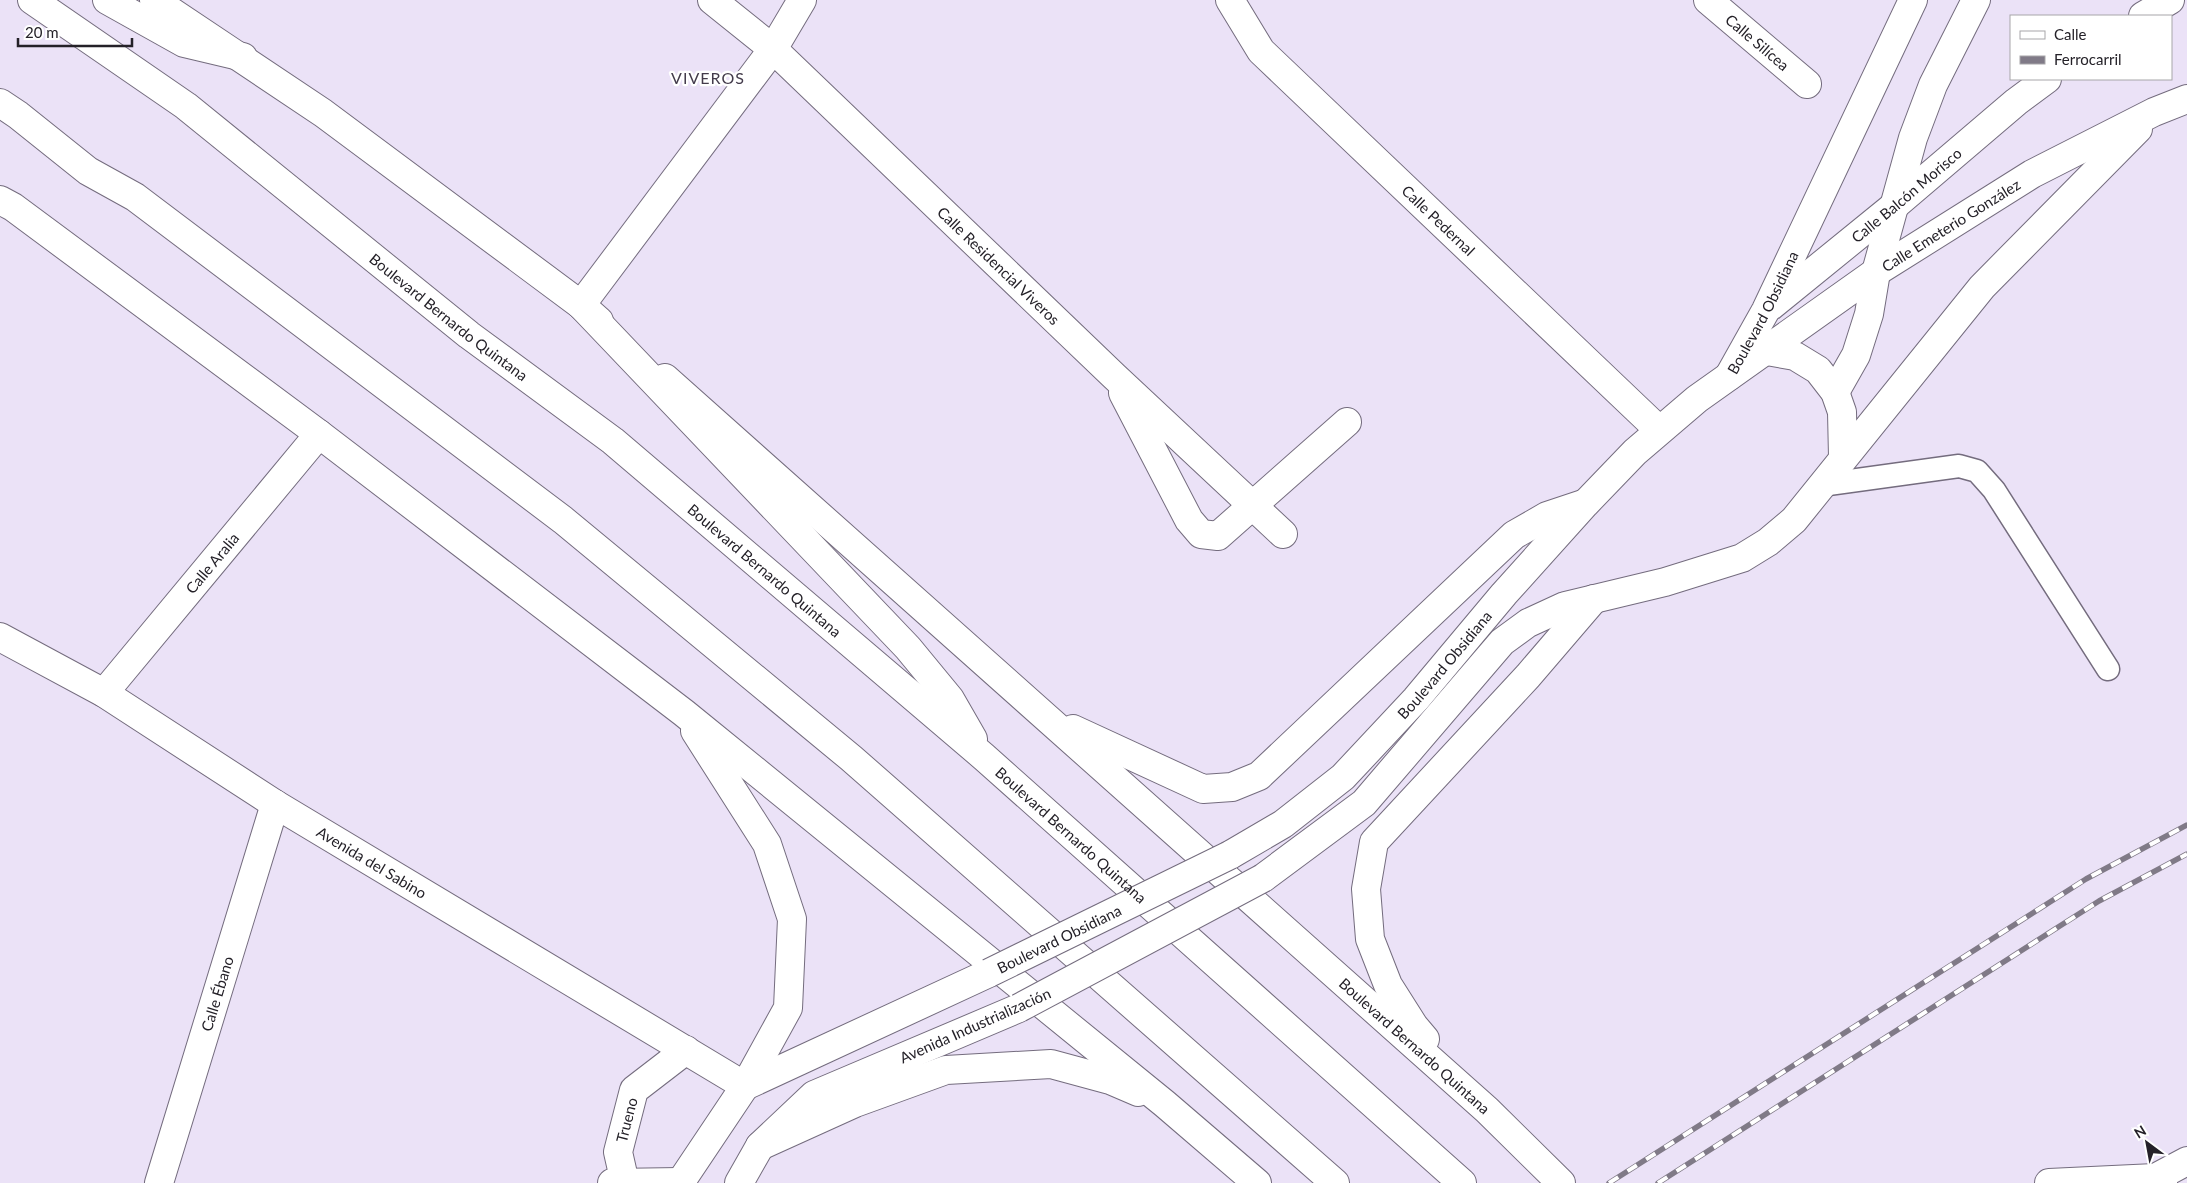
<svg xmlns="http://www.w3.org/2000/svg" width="2187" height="1183" font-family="Lato,sans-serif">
  <rect width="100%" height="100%" fill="#ebe2f7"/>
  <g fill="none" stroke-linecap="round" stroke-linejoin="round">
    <g stroke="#746c7e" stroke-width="25">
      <polyline id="lane" points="1821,485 1959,466 1977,471 1994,490 2108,669"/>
    </g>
    <g stroke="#746c7e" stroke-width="30">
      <g id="street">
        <path id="s1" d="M712,0L773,49L1114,376L1283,534"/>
        <path id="s2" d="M1230,0L1261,51L1659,430"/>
        <path id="s3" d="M1708,0L1807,84"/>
        <polyline points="2143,16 2170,0"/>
        <polyline points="581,305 773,49 802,0"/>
        <path id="s4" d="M1771,306L1894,206L2016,102L2047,79"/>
        <path id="s5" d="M1729,376L1766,310L1913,0"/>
        <polyline points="1835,392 1856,355 1869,314 1876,272 1913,138 1933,85 1976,0"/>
        <polyline points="1123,393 1189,520 1201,534 1218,536 1347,422"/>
        <path id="s6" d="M0,637L104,693L275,804L745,1086"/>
        <path id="s7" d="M104,693L319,434"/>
        <polyline points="2155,1178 2187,1161"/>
        <path id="s8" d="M159,1183L275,804"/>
        <polyline points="612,1183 680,1182"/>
        <path id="s9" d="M625,1183L618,1152L634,1090L686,1050"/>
        <polyline points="2049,1183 2155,1178 2163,1183"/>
      </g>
    </g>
    <g stroke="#746c7e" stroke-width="30">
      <g id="secondary">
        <polyline points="154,0 323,113 581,305 599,321"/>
        <polyline points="0,200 13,207 319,434 684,713 1165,1104 1257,1183"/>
        <polyline points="1767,351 1795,356 1818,370 1835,392 1842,412 1843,457"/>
        <path id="s10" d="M665,378L1487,1110L1561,1183"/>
        <polyline points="1073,729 1203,789 1232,787 1259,776 1514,535 1547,516 1583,504"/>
        <path id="s11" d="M1230,855L1283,824L1343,777L1416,699L1504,594L1585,504L1635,452L1697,399L1876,272L2032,174L2154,112L2187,99"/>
        <polyline points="1263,878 1364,803 1502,642 1528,623 1565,606 1665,582 1742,558 1768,542 1794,520 1982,287 2138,129"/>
        <polyline points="1425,1039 1414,1026 1388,985 1370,939 1366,889 1374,842 1528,676 1594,599"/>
        <polyline points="745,1086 989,973"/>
        <polyline points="760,1146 855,1103 946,1070 1051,1064 1110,1080 1138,1092"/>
        <polyline points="680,1183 745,1086 788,1008 792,919 767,844 695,731"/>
        <polyline points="739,1183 760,1146 814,1095 1019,1008"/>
      </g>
    </g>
    <g stroke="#746c7e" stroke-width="30">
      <g id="highway">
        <path id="s12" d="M32,0L186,106L469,335L613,441L984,757L1462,1183"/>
        <polyline points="107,0 184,43 243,57"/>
        <polyline points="0,103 18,115 88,171 135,197 563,520 851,758 1335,1183"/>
        <polyline points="581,305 908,648 950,699 973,739"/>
      </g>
    </g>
    <use href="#lane" stroke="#fff" stroke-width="22"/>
    <use href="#street" stroke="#fff" stroke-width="28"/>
    <use href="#secondary" stroke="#fff" stroke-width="28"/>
    <use href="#highway" stroke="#fff" stroke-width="28"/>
    <g stroke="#807a87" stroke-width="5.5">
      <g id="rail">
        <polyline points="1609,1183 2086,879 2187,825"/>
        <polyline points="1658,1183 2099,901 2187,854"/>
      </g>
    </g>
    <use href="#rail" stroke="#fff" stroke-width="4" stroke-dasharray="11" stroke-linecap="butt"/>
    <g stroke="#746c7e" stroke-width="30" stroke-linecap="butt">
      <g id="secondary-bridge">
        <path id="s13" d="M989,973L1230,855"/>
        <polyline points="1019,1008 1263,878"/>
      </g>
    </g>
    <use href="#secondary-bridge" stroke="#fff" stroke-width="28"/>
  </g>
  <g text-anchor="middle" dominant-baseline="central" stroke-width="4.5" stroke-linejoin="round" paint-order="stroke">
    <g font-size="15" fill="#242128" stroke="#fff">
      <text stroke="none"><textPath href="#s3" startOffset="65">Calle Silícea</textPath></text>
      <text stroke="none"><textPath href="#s4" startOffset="175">Calle Balcón Morisco</textPath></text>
      <text stroke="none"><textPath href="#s2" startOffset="305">Calle Pedernal</textPath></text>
      <text stroke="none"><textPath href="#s11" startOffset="964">Calle Emeterio González</textPath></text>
      <text stroke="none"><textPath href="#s1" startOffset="391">Calle Residencial Viveros</textPath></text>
      <text stroke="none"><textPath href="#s5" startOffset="72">Boulevard Obsidiana</textPath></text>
      <text stroke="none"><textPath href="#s12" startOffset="524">Boulevard Bernardo Quintana</textPath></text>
      <text stroke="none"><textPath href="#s7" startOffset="169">Calle Aralia</textPath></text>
      <text stroke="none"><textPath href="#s12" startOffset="929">Boulevard Bernardo Quintana</textPath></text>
      <text stroke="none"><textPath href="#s11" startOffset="289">Boulevard Obsidiana</textPath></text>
      <text stroke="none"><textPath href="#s12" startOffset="1334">Boulevard Bernardo Quintana</textPath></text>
      <text stroke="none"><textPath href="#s6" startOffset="435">Avenida del Sabino</textPath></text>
      <text stroke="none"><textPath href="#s13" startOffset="78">Boulevard Obsidiana</textPath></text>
      <text stroke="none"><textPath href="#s8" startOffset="198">Calle Ébano</textPath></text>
      <text transform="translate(975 1025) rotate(-24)">Avenida Industrialización</text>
      <text stroke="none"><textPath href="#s10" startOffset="1004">Boulevard Bernardo Quintana</textPath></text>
      <text stroke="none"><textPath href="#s9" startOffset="65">Trueno</textPath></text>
    </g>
    <g font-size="16" letter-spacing="1" fill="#433b4b" stroke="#fff">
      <text x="708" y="77">VIVEROS</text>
    </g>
  </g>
  <rect x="2010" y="15" width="162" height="65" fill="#ffffff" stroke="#a7a6a9"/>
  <rect x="2020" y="31" width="25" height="8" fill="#ffffff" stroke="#a7a6a9"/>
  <text x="2054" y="40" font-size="15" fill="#242128">Calle</text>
  <rect x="2020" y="56" width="25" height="8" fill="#807a87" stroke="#a7a6a9"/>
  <text x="2054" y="65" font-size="15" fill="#242128">Ferrocarril</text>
  <g transform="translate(2147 1143) rotate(328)" stroke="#ffffff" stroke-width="4" paint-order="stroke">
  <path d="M0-4L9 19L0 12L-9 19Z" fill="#242128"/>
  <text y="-8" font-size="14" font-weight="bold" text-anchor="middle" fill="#242128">N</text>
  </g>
  <path d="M18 38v8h114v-8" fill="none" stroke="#242128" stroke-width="2.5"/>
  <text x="25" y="38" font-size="15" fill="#242128" stroke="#ffffff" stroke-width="4" paint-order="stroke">20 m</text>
</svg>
